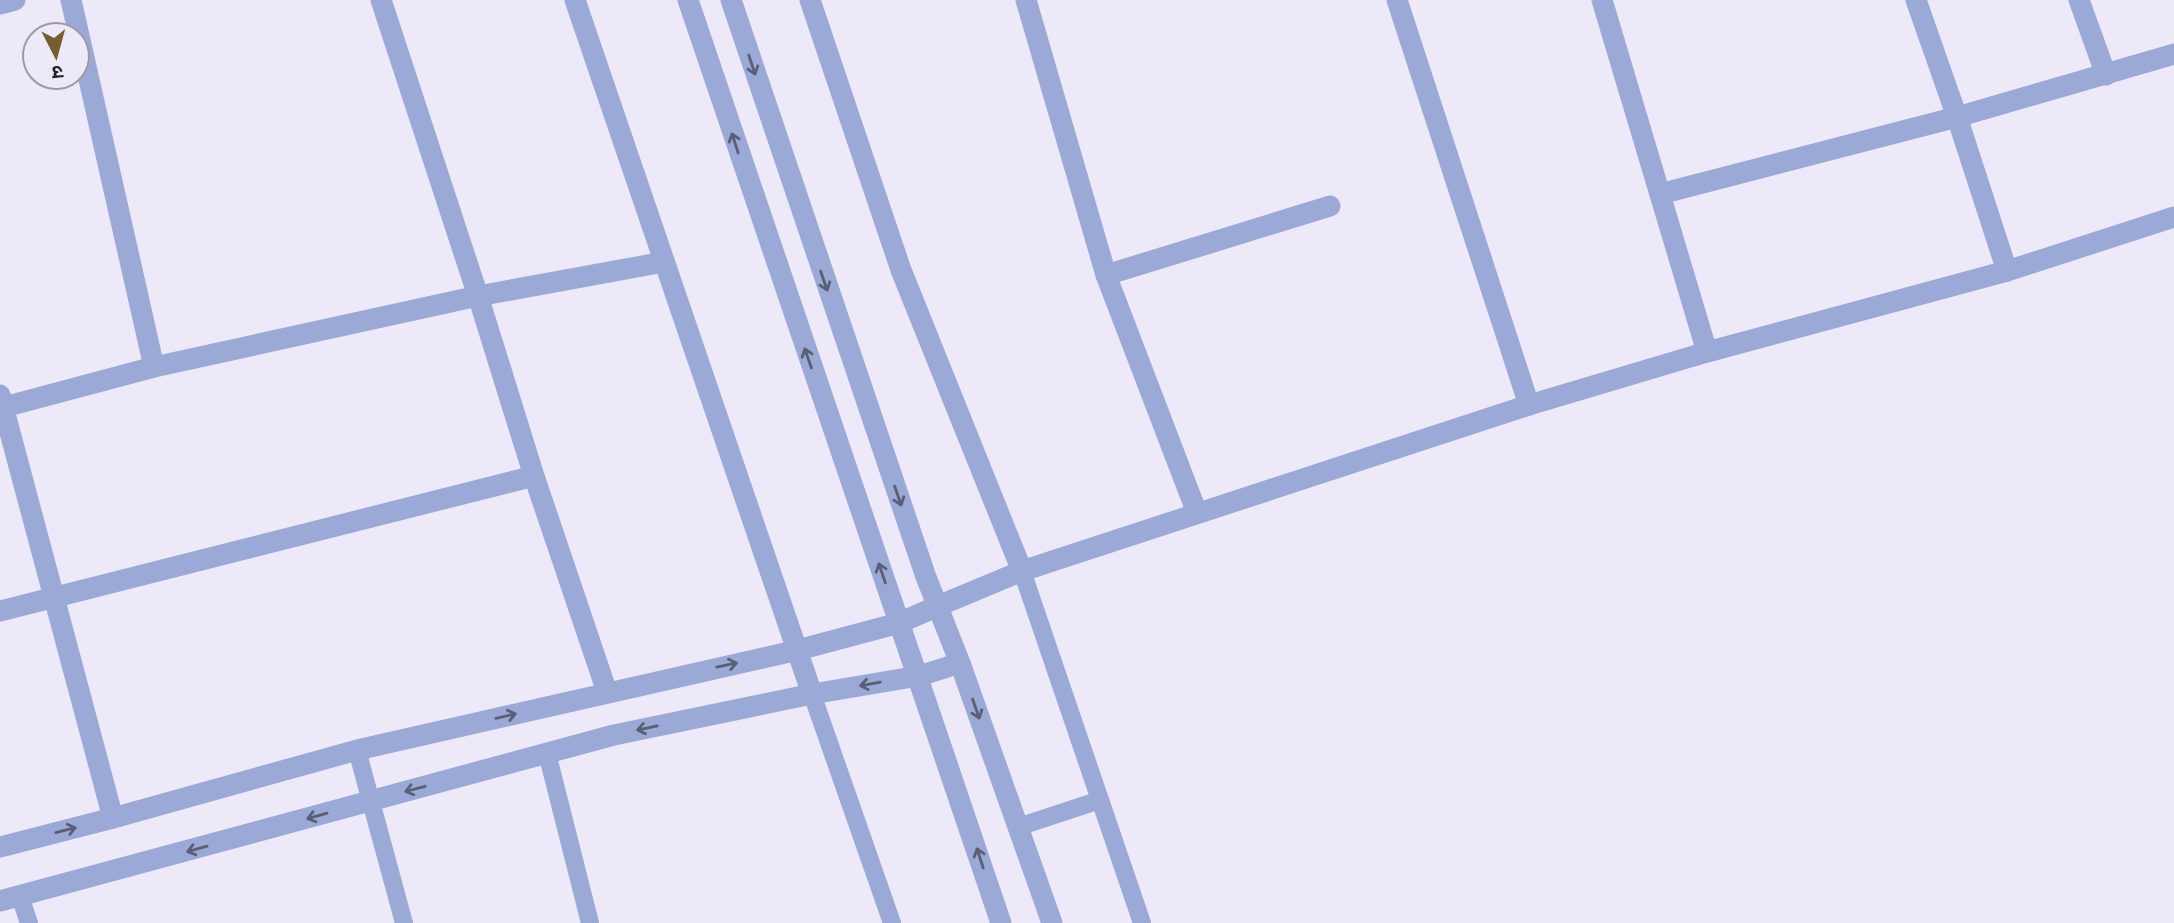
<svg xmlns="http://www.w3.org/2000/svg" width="2174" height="923" font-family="Rubik,'Noto Sans Devanagari',sans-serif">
  <rect width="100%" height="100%" fill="#eee9f8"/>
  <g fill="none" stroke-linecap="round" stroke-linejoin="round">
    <g stroke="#9ba9d6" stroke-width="18">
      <polyline points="1022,571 1142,923"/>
      <polyline points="812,694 892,923"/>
      <polyline points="357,750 404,923"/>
      <polyline points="547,753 590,923"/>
      <polyline points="1018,827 1100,800"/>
      <polyline points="20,896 29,923"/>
    </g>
    <g stroke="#9ba9d6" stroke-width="21">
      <polyline points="71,0 154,367"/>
      <polyline points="381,0 478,296 664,262"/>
      <polyline points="575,0 812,694"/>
      <polyline points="810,0 901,270 1022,571"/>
      <polyline points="1026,0 1106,275 1197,513"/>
      <polyline points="1397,0 1529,405"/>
      <polyline points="1602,0 1707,352"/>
      <polyline points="1916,0 1957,117 2007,271"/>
      <polyline points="2079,0 2106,75"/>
      <polyline points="0,4 15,0"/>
      <polyline points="1660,194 1957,117 2174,54"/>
      <polyline points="1106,275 1330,206"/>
      <polyline points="0,395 113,818"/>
      <polyline points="0,408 154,367 478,296 534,476"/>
      <polyline points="938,606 1022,571 1529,405 1707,352 2007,271 2174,217"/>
      <polyline points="0,611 534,476 607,692"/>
    </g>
    <g stroke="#9ba9d6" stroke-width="21">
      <path d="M688,0C790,309 899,615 1001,923"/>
      <polyline points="731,0 926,577 960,663 1052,923"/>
      <polyline points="0,847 113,818 357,750 798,650 899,623 938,606"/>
      <polyline points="0,901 614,735 812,694 919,676 960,663"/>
    </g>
  </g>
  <defs><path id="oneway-shaft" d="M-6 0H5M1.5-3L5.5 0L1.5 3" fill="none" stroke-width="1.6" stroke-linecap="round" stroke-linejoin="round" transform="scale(1.75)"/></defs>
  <g stroke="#5a5f76">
    <use href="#oneway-shaft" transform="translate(752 65) rotate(72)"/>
    <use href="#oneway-shaft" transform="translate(735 143) rotate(-108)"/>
    <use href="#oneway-shaft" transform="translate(824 281) rotate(71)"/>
    <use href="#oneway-shaft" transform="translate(808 358) rotate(-109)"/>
    <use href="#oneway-shaft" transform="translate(898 496) rotate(71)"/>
    <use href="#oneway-shaft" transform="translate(882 573) rotate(-109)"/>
    <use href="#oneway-shaft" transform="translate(727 665) rotate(-12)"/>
    <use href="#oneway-shaft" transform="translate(870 684) rotate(170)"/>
    <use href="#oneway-shaft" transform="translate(976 709) rotate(71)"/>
    <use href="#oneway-shaft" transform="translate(506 716) rotate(-13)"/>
    <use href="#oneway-shaft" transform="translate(647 728) rotate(168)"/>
    <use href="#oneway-shaft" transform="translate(415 789) rotate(165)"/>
    <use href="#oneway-shaft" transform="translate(317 816) rotate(164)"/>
    <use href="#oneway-shaft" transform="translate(66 830) rotate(-14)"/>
    <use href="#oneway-shaft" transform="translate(197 849) rotate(164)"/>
    <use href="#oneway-shaft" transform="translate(980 858) rotate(-108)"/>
  </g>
  <g transform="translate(56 56) rotate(174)"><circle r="33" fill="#eee9f8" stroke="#9d9aa5" stroke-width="2"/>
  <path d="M0-5L12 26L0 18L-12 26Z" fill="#765f2f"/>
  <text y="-10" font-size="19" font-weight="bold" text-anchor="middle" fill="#242328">उ</text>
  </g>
</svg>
